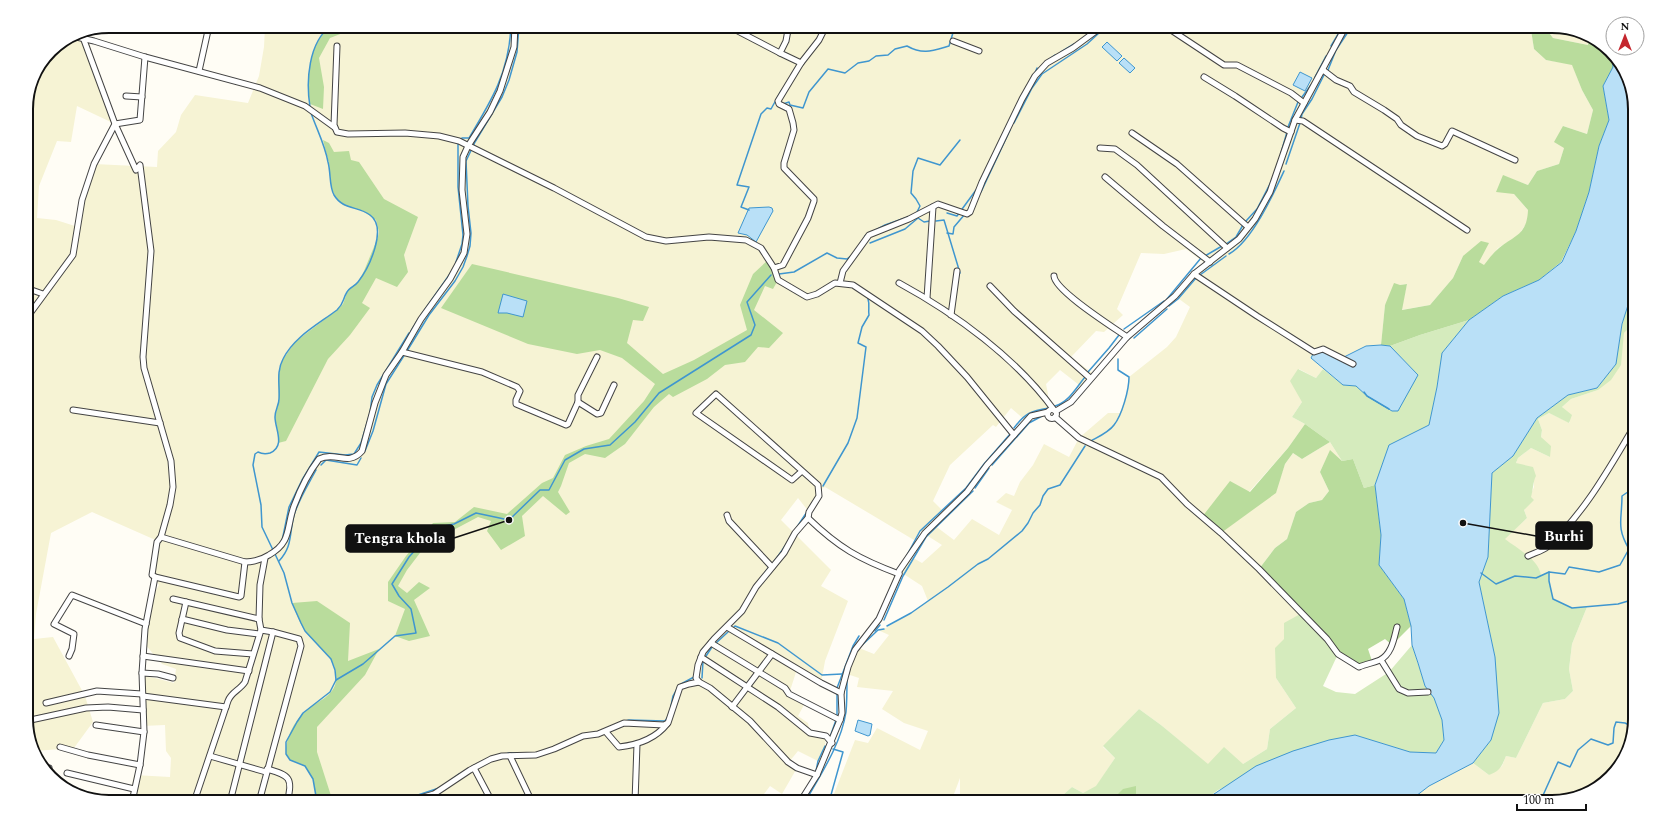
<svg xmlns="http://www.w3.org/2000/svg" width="1661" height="828" font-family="Spectral,serif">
  <rect width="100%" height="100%" fill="#fffdf5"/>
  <g fill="#f6f3d4" fill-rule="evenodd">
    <path d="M265,26H1529L1531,30L1534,49L1546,60L1572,64L1582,90L1593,110L1587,134L1563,126L1564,148L1559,164L1537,171L1528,185L1504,176L1514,194L1528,210V221L1518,236L1498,248L1484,266L1479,262L1463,256L1453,278L1430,305L1401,310L1407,284L1400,285L1385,305L1381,345L1366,346L1341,358H1311L1323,369L1316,378L1299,369L1302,402L1292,417L1305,424L1288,448L1249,492L1202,517L1275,493L1285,464L1293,453L1302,459L1330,442L1342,461L1330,451L1320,472L1329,491L1322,500L1309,503L1296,512L1287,539L1275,548L1259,569L1302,613L1284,639L1276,678L1296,708L1270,729L1267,749L1243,764L1208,765L1161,725L1139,709L1103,747L1115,758L1096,787L1083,793L1072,787L1055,802H960V778L951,802H841L834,794L855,740L868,743L877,728L920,750L928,731L904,723L882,709L893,691L857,687L859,678L847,674L853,658L859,648L874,654L889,635L878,630L884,629L911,613L928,601L922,586L899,571L908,555L922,563L942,545L920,531L914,540L825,487L818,491L809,512L798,498L781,520L831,570L821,586L848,601L825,661L821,683L797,669L789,694L805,703L798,716L808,723L810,733L826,736L825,746L818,761L798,751L789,762L797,768L782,794L770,786L761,798L766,802H152L153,797L130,795L134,775L170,777L171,758L166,751L165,725L142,726L141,676L155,678L174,683L176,669L162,664L143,642L149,602L159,585L152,575L160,542L92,512L51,533L36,614L34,639L53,637L85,696L93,722L74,748L35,751L26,724V104L32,77L51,50L68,38L89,41L97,76L115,124L77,106L71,142L57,141L39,186L37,218L56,220L78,227L82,200L94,164L157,167L158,151L176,132L181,115L195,95L248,103L259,76L264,47ZM1186,249L1206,264L1175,296L1190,307L1176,337L1167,347L1129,377L1128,388L1120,413H1108L1079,438L1069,457L1044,444L1033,465L1020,482L1014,496L1006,493L996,502L1012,510L999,535L972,519L954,540L934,525L945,513L933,501L950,465L993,425L996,427L1011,408L1026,421L1038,413L1051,409L1047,400L1048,394L1046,384L1060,370L1083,388L1095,375L1071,357L1096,331L1104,332L1123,315L1117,309L1141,253L1164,254Z"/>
    <polygon points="1544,26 1552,26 1588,34 1588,45 1553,38"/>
    <polygon points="1635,322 1635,719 1627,755 1598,788 1552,802 1412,802 1416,796 1429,786 1473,763 1489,775 1502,766 1506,756 1516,758 1543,703 1565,699 1573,691 1569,669 1572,644 1587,607 1572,608 1553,599 1549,581 1549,572 1541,576 1528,556 1504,539 1527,518 1524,510 1534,487 1534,479 1516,463 1518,458 1531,448 1550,457 1541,437 1542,430 1538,419 1549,413 1570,423 1562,407 1571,399 1598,390 1622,346 1624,333"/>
  </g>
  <g fill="#d5ebbd">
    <path d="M1635,297V322L1624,333L1621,365L1611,380L1598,390L1571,399L1562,407L1572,415L1569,423L1549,413L1538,419L1542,430L1541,437L1551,446L1550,457L1531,448L1518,458L1516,463L1533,467L1536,476C1533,481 1533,491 1531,497L1534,500L1524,510L1527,518L1505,539C1518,549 1538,559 1541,575L1549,572V582L1553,599L1572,608L1587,607L1572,644L1569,669L1573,691L1565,699L1543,703L1516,758L1506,756C1502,766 1500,771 1489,775L1473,763L1491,740L1495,657L1479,582L1488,557L1492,473L1513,456L1537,418L1568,395L1597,388L1616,364L1622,324L1629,302Z"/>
    <polygon points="1469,320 1442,353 1437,387 1429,425 1389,445 1375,485 1364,488 1353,459 1342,461 1330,442 1305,424 1292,417 1302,402 1290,381 1298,369 1316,378 1323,369 1343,385 1356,386 1367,396 1392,411 1418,375 1390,346 1420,335"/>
    <polygon points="1302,613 1338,654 1323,686 1336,692 1355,694 1389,672 1412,645 1425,686 1434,698 1442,720 1444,740 1436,753 1410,752 1355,735 1218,790 1202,802 1136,802 1136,787 1110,802 1055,802 1072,787 1083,793 1096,786 1115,758 1103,746 1139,709 1161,725 1208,764 1224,747 1243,764 1267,749 1270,729 1296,708 1276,678 1275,648 1284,639 1284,623"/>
  </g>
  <g fill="#b9dc9c">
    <path d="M331,26H361L330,38L319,58L324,87L323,109L310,104C306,79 309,41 331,26Z"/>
    <path d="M1529,26H1544L1553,38L1588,45L1589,35L1612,56L1613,67L1603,86L1609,120L1599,146L1589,192L1576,231L1561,262L1539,280L1503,296L1469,320L1420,335L1390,346L1381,345L1385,305L1394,283L1400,285L1407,284L1402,310L1430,305L1453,278L1463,256L1481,241L1489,243L1479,262L1484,265C1488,260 1493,253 1499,248C1515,235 1527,235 1528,210L1514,194L1496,192L1503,175L1528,185L1537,171L1559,164L1564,148L1554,142L1563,126L1587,134L1593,110L1582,90L1572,65L1546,60L1534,49L1531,30Z"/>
    <polygon points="323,140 329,143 334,152 349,151 351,160 359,162 384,199 418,217 404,255 408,272 397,287 376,278 362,303 370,308 350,335 328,359 286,441 278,443 279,438 275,417 279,400 278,378 282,361 295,342 337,310 343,304 348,290 358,282 364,271 378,237 379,232 376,220 363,211 343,205 335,196 331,187 329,163"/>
    <polygon points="769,259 778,280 773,289 765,286 754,310 783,333 769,348 758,347 745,362 725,365 707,379 673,397 669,394 654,407 625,444 605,458 585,454 569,463 561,486 558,492 570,512 566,515 543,496 522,516 525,536 501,550 487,531 491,521 478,517 444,535 436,532 407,570 398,586 407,593 419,582 430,588 414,600 430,636 409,641 395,636 405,609 388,601 388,582 406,556 433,523 455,522 474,507 507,514 542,483 553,478 565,455 586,446 609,439 644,401 655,384 622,358 600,350 577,354 528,344 441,308 472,264 618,298 649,307 643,321 633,320 627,343 663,374 694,360 747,330 740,305 753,274"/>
    <polygon points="1305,424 1330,442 1302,459 1293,453 1285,464 1276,493 1221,533 1202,517 1230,481 1250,492 1288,448"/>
    <polygon points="1330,450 1342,461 1353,459 1364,488 1375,485 1381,535 1379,565 1404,599 1411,626 1392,645 1385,639 1368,649 1372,661 1359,667 1338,654 1259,569 1275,548 1287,539 1296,512 1309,503 1322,500 1329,491 1320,472"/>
    <path d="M317,601L350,623L348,661L379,649L365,675L317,727V752L333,802H317L313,779L305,766L290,760L286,754C285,738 295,719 308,709C318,701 334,696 336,681C339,657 317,648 305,631C299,622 296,612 292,603Z"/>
    <polygon points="1136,786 1136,802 1110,802 1123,789"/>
  </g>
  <g fill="#b9e0f7" stroke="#3f96cf">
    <polygon points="1107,42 1122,56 1117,61 1102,47"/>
    <polygon points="1612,56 1621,63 1635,104 1635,297 1629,302 1622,324 1616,364 1597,388 1568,395 1537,418 1513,456 1492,473 1488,557 1479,582 1495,657 1499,713 1491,740 1473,763 1429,786 1416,796 1412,802 1202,802 1256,766 1293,751 1329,740 1355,735 1410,752 1436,753 1444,740 1442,720 1434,698 1425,686 1418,663 1412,645 1411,626 1404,599 1379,565 1381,535 1375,485 1389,445 1429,425 1437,387 1442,353 1469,320 1503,296 1539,280 1562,262 1576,231 1589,192 1599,146 1609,120 1603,86 1613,67"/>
    <polygon points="1124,58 1135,68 1130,73 1119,63"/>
    <polygon points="1300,72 1312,78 1305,91 1293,85"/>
    <polygon points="769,207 772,208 773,211 756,242 747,235 738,233 749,208"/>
    <polygon points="503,294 527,301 523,317 507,313 498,313"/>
    <polygon points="1381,345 1390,346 1418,375 1398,411 1392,411 1367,396 1356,386 1343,385 1311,358 1314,352 1323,349 1342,358 1366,346"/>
    <polygon points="858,720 872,724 870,735 868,736 855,731"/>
  </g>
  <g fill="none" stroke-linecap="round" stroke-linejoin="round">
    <g stroke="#3f96cf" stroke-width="1.5">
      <polyline points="1104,27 1105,26"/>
      <polyline points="1331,46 1343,26"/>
      <polyline points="1061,52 1074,44"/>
      <polyline points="1048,60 1055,55"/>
      <polyline points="1328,70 1336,50 1352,26"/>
      <polyline points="1035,73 1037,68"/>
      <polyline points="1315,77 1326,56"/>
      <polyline points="1302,97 1314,81"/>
      <path d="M783,104L789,102L790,105L803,108L809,92L828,69L845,73L858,63L869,61L876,56L888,55L895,49L907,46C923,55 932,51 949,46L955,26"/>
      <path d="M310,107C306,82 308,42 331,26"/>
      <polyline points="1301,119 1302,114 1312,99 1324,75"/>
      <polyline points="1014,123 1032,88 1042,74 1087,44 1099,33"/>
      <polyline points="1288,127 1298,102"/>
      <path d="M460,140L462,138H469C492,100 509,72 511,26"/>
      <polyline points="1281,153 1287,132"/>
      <polyline points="1286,164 1300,123"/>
      <polyline points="981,192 1010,130"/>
      <polyline points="749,210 741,207 749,187 737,185 761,114 767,108 771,109 781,91"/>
      <polyline points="917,212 920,206 916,199 911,193 913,171 918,158 940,165 960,140"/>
      <polyline points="947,213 957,216 976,190"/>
      <polyline points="936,221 944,220 960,273"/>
      <polyline points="1246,221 1257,209 1272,180"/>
      <polyline points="947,233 953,234 954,227 965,214"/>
      <polyline points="865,236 885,225 911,216"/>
      <polyline points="870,243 905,229 918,218 924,222 930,221"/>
      <polyline points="1226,244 1236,237 1243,225"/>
      <path d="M1229,254C1252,241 1273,195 1284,171"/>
      <polyline points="1205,256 1222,246"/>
      <polyline points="456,262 462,244 463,235 458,187 458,144"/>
      <polyline points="779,274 794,272 827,253 837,258 847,259 852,255"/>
      <polyline points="1200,275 1226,256"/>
      <polyline points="1167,299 1201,258"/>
      <polyline points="1169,306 1178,299 1196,278"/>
      <polyline points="421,315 452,271"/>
      <polyline points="1124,329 1164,301"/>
      <polyline points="411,331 419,318"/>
      <polyline points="1134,338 1167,309"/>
      <polyline points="407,351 429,315 455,281 463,267 467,256 470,246 471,233 468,206 466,161 475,142 502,97 509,80 517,52 519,26"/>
      <polyline points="1088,372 1109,348 1119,335"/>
      <polyline points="1364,392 1367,396 1389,409"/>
      <path d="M1055,406C1069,402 1076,388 1085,377"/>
      <path d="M1014,428C1025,413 1031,411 1049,408"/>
      <path d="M1091,441C1098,437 1109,432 1114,425C1122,415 1129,390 1129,377L1118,370V359"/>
      <polyline points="365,451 373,431 386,384 405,354"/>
      <polyline points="321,465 326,460 357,465 361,458"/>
      <polyline points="992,465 1029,423 1042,416"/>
      <path d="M823,486L848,443L857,418L866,347L858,343L862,327L869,315C868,309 870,305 868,299"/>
      <polyline points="975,488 989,468"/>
      <polyline points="282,541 289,507 302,480 319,452 345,455 354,454 361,443 370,413 372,397 377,385 409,333"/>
      <polyline points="1629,549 1635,546"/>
      <path d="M273,550L262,527L261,505L253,465L255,454L258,452C262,454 266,454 270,453C286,446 275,429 275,417C275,410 279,405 279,399C280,385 276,372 283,359C294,337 317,325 337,310C345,302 342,300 347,292C349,288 355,286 358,282C369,268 388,228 370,215C358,206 343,210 334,195C329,186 331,173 328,162C325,145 317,130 311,113"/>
      <polyline points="275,554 284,573 292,603 301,623 305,631 331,659 335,670 336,680"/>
      <polyline points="906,557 920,531 966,488 984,464 1011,433"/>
      <path d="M279,561C293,546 289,534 294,515C299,499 308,485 316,470"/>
      <path d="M772,564C785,548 795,529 807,512"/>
      <polyline points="1549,572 1549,581 1553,599 1572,608 1618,604 1635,599"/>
      <path d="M1481,573L1496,584L1515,576L1536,578L1549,572L1565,574L1569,567L1599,572L1620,565L1629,549C1616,527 1622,520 1622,496L1635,487"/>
      <polyline points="764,574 769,567"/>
      <polyline points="884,620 903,576 926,537 973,491"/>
      <polyline points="887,626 911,613 948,587 978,564 988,559 1022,531 1028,523 1033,513 1040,505 1043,496 1048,489 1060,485 1085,446"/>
      <polyline points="733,628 735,626 778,643 822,675 842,674"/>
      <polyline points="875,631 880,625"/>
      <polyline points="716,643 728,632"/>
      <polyline points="860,647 878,630 884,629"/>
      <polyline points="706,656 712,647"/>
      <polyline points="702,678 703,661"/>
      <polyline points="681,684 694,677"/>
      <polyline points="837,688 853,646 859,636"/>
      <polyline points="671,706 673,696 678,687"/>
      <polyline points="837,716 837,694"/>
      <polyline points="618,723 629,720 665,721 668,717"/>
      <polyline points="830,737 836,720"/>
      <polyline points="508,753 528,753"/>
      <polyline points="816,771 818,761 825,746"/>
      <polyline points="451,780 459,774"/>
      <polyline points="317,802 313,779 305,766 290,760 286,754 286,742 297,722 303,713 330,692 336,680 363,664 395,636 416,633 411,609 399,596 392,584 409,557 435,528 454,524 476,513 509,520 540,490 549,490 565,460 584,449 610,445 635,422 659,393 751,335 755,325 747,302 771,275"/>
      <polyline points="397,802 439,788"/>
      <path d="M805,802C821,774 841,744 846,712C847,701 847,688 847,677"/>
      <polyline points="829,802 843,752 833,749"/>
      <polyline points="1540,802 1558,762 1570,767 1578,750 1591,739 1608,745 1613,743 1614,728 1616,722 1625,723 1633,727"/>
    </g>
    <g stroke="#444" stroke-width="7">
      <g id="street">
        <polyline points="783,26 788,30 786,41 780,53 801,63"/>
        <polyline points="1165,26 1224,65 1237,65 1291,93 1304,103"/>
        <polyline points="730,27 780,53"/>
        <polyline points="81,32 115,124 136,170 140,165 151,251 143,357 144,368 171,461 173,487 170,505 161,537 157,542 152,575 155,577 145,629 142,673 144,732 140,765 132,802"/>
        <polyline points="72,36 94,41 145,57 260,88 305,106 334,127"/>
        <polyline points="953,41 979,51"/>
        <polyline points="337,46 334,125 337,132 348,134 405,133 439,136 459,141 554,188 646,237 666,241 709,237 746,240 761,248 774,268 778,280 807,297 817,294 835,283 853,285 922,331 938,346 967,377 1014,435"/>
        <polyline points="1323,70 1336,80 1350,86 1354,92 1384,110 1397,119 1401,125 1417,136 1442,146 1445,144 1452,131 1515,160"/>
        <polyline points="199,71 209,26"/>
        <polyline points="1204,77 1235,96 1283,128 1291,132"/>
        <polyline points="126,96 142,97"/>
        <polyline points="1295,120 1303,121 1467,230"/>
        <polyline points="1132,133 1177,164 1248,227"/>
        <polyline points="1100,148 1115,149 1137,165 1227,248"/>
        <polyline points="1105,177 1163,226 1210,262"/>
        <polyline points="774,268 783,265 808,218 814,201 814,199 784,168 784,163 794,130 793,123 789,109 779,104 778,101 801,63 819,40 826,26"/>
        <polyline points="1194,274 1257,316 1314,352 1323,349 1353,364"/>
        <path d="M1054,276C1055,291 1113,327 1127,337"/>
        <polyline points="840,283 843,271 869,235 909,219 938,204 967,214 970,212 982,182 1022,99 1035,76 1047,63 1073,48 1096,31 1100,26"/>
        <path d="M899,283C956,314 1016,358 1054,410"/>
        <polyline points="990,286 1014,311 1090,378"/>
        <polyline points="26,288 43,294"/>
        <polyline points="927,298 933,207"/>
        <polyline points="951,315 957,271"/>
        <polyline points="26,319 73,255 82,200 94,164 115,124 140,120 145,57"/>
        <polyline points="402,352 482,372 517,387 520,391 516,400 516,404 566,425 568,424 578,402 597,414 601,413 614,385"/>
        <polyline points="578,402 578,395 597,357"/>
        <circle cx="1052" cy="414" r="4.5"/>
        <polyline points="73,410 160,423"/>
        <polyline points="1056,411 1071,402 1127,337 1175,296 1194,274 1239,239 1255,219 1270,192 1295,120 1346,26"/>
        <path d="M1055,417L1079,438L1161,477L1187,504L1221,533L1259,569L1327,639L1338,654L1359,667C1366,664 1373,663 1380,660C1392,654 1394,638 1397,627"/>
        <polyline points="802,471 792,480 696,413 716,394 818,485 819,496 809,512 808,518 795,533 784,553 756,587 742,611 714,639 703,652 698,665 696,678 699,682 710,688 750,721 788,762 797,768 817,775"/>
        <polyline points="727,515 729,521 772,567"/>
        <path d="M808,518C839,548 859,559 899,574"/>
        <path d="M161,537L245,562C254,562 261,560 269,555C292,542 286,528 294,506C300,490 309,472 319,459C336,451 348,467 362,451L375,403L386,375L402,352L421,319L450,279L464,253L467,234L462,190L463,157L468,146L490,112L500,91L514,47L515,26"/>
        <path d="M1528,556C1534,553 1542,551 1547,547C1585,513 1609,468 1635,425"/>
        <polyline points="155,577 239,597 241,596 245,562"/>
        <polyline points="173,599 259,619"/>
        <polyline points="186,602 179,633 180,638 215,651 253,654"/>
        <polyline points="182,619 227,630 259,634"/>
        <polyline points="727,627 821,683 841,693"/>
        <polyline points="711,643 785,688 789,694 840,720"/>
        <polyline points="69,656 72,649 74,634 54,624 72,595 146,624"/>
        <polyline points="143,656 249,671"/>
        <polyline points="701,657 778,707 810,733 826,736 832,743"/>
        <polyline points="1381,660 1399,689 1408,693 1428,692"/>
        <polyline points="142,673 158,674 173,678"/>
        <polyline points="143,696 226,707"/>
        <polyline points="46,703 97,691 142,694"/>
        <polyline points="732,707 772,654"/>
        <polyline points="26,721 86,708 108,707 143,710"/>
        <polyline points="96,725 144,732"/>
        <path d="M606,732L619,747C637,745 656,738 667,724"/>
        <polyline points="60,747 88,755 140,765"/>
        <polyline points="210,756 266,772"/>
        <polyline points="510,756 532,802"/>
        <polyline points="474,768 492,802"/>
        <path d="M267,769C289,775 294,778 287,802"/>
        <polyline points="48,772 49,768"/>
        <polyline points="67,773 134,789"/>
        <path d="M194,802L228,701C231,692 240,690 245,682L261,630L259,619L260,585L265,558"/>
        <polyline points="230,802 273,632"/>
        <polyline points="259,802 301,646 299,639 273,632 261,630"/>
        <polyline points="406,802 434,794 470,770 491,759 502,756 536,755 554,749 583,736 598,734 624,723 664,725 668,723 680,687 689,684 699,682"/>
        <polyline points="635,802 637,744"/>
        <polyline points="800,802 817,775 840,720 842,713 841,693 848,667 855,650 879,619 899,574 899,571 925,533 967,492 987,465 1031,416 1048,412"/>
      </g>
    </g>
    <use href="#street" stroke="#fff" stroke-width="5"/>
  </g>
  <path d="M0 0H1661V828H0ZM109 33H1552A76 76 0 0 1 1628 109V719A76 76 0 0 1 1552 795H109A76 76 0 0 1 33 719V109A76 76 0 0 1 109 33Z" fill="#fff" fill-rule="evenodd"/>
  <path fill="none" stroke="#111" stroke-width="2" d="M109 33H1552A76 76 0 0 1 1628 109V719A76 76 0 0 1 1552 795H109A76 76 0 0 1 33 719V109A76 76 0 0 1 109 33Z"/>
  <path fill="none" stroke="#111" stroke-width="1.5" d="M1463 523L1536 536M509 520L454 538"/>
  <g fill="#111" stroke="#fff" stroke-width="1.5">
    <circle cx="1463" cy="523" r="4"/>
    <circle cx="509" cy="520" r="4"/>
  </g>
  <g fill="#111" stroke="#111" stroke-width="1.5">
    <rect x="1536" y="522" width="56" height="27" rx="4"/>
    <rect x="346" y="525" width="108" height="27" rx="4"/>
  </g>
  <g font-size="15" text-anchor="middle" font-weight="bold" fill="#fff">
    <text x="1564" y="541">Burhi</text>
    <text x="400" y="543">Tengra khola</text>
  </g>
  <g transform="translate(1625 36)"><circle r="19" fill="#ffffff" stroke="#a0a0a0"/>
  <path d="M0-3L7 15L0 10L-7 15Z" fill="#c4262e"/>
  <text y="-6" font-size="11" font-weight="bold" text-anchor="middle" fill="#111111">N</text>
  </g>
  <path d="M1517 804v6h69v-6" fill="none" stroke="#111111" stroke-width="2"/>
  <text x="1523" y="804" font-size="12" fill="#111111" stroke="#ffffff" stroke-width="3" paint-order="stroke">100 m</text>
</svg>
